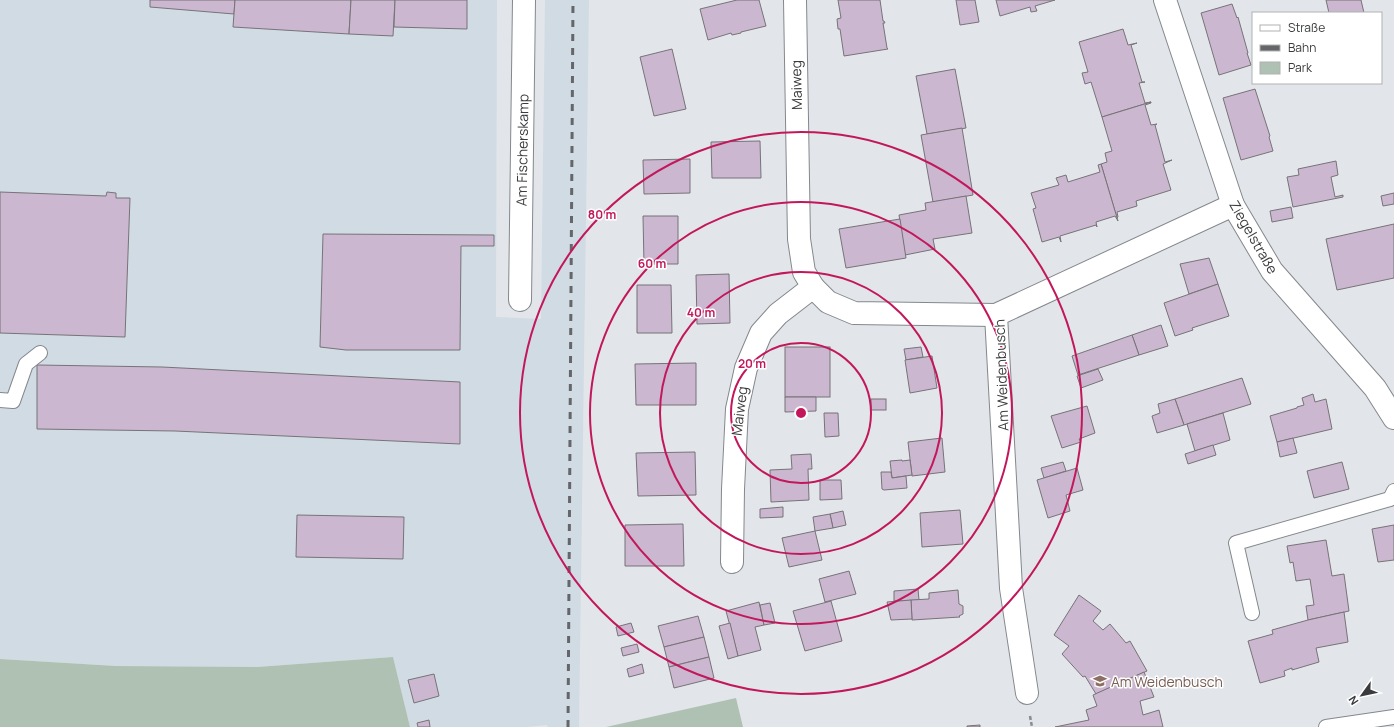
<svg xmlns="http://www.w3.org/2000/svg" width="1394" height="727" font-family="Manrope,sans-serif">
  <rect width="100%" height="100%" fill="#e2e6ea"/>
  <polygon fill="#d1dbe4" points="0,0 497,0 496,317 541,319 545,0 589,0 579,727 548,727 547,725 526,727 410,727 393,657 257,667 116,666 0,659"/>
  <g fill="#afc1b3">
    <polygon points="393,657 410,727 0,727 0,659 116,666 257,667"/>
    <polygon points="736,698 743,727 606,727"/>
  </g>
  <g fill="#cbb7d0" stroke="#777377">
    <polygon points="150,0 235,0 234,14 150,7"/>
    <polygon points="235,0 351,0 349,34 233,27"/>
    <polygon points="351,0 395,0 393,36 349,34"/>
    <polygon points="395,0 467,0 467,29 394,27"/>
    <polygon points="737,0 759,0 766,26 741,32 741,33 732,35 731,33 708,40 700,9"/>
    <polygon points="838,0 880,0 883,21 884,21 885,23 883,23 887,48 888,49 844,56 840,29 838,29 837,19 841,18"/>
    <polygon points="956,0 975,0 979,22 960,25"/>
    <polygon points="996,0 1055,0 1035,6 1037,11 1031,12 1030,7 1000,16"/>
    <polygon points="1326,0 1361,0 1364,13 1329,13"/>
    <polygon points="1232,4 1237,18 1238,17 1248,53 1247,53 1251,65 1219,75 1201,13"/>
    <polygon points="1123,29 1128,45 1137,43 1131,45 1142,82 1145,82 1139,83 1145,103 1151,102 1102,117 1091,82 1085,84 1082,73 1088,72 1079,42"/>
    <polygon points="672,49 686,109 654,116 640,57"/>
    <polygon points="955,69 966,128 927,134 916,76"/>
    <polygon points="1255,89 1270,136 1269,137 1273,151 1241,160 1223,98"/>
    <polygon points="1151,102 1151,103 1145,105 1151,125 1157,124 1155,125 1165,162 1172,160 1163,164 1171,190 1136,201 1137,206 1117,212 1118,217 1117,218 1101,164 1107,162 1105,153 1112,151 1102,117"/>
    <polygon points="962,128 973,195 933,202 921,135"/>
    <polygon points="760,141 761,178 712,178 711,142"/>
    <polygon points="690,159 690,193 644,194 643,160"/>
    <polygon points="1336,161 1338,175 1331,177 1335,197 1343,195 1343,197 1293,207 1287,177 1299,175 1298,169"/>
    <polygon points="1101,164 1118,221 1115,216 1096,222 1097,227 1096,225 1060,236 1061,242 1059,237 1042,242 1033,209 1036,208 1031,193 1059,185 1056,178 1066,175 1068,182 1100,172 1098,165"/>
    <polygon points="0,192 106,196 107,192 116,193 116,198 130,198 125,337 0,333"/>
    <polygon points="1394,193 1394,204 1383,206 1381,196"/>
    <polygon points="966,196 972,233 933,239 935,249 905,255 899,215 926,210 925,203"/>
    <polygon points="1291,207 1293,218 1272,222 1270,211"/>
    <polygon points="643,216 678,216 678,264 644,264"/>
    <polygon points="900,219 906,258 846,268 839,229"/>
    <polygon points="1394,224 1394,278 1337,290 1326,239"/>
    <polygon points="323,234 494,235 494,246 461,246 460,350 346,350 320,347"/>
    <polygon points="1209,258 1218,284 1189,294 1180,264"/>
    <polygon points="729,274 730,323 697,324 696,275"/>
    <polygon points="1218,284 1229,316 1192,328 1193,330 1175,336 1164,303"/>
    <polygon points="637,285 671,285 672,333 637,333"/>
    <polygon points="1161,325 1168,346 1139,355 1132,335"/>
    <polygon points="1132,335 1139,355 1078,375 1072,356"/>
    <rect x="785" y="347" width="45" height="50"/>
    <polygon points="921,347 923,357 906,360 904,349"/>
    <polygon points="932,356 937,388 910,393 905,360"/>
    <polygon points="696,363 696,405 636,405 635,364"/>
    <polygon points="37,365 162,367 460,382 460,444 175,431 37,429"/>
    <polygon points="1098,369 1103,380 1081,388 1077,376"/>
    <polygon points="1242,378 1251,404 1184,425 1175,399"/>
    <polygon points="1313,394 1315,402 1326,399 1332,429 1277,442 1270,416 1297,408 1297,407 1304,405 1302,398"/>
    <polygon points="785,397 816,397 816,411 785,412"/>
    <rect x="871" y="399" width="15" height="11"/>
    <polygon points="1175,399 1184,425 1157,433 1152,416 1160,413 1158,404"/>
    <polygon points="1087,406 1095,433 1079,439 1081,442 1062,448 1051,416"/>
    <polygon points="824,413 838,413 839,436 825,437"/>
    <polygon points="1223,413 1230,440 1195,451 1187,424"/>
    <polygon points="942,438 945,472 912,476 908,442"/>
    <polygon points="1293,438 1297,453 1280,457 1277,442"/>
    <polygon points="1213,445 1216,455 1188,464 1185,454"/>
    <polygon points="695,452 696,495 638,496 636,453"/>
    <polygon points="811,454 812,469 808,469 809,500 771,502 770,470 792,469 791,455"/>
    <polygon points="902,460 902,461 910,460 912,475 892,478 890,461"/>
    <polygon points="1063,462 1066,471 1044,478 1041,468"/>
    <polygon points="1342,462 1349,489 1314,498 1307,471"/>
    <polygon points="1077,468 1083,490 1066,495 1070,511 1048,518 1037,480"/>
    <polygon points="881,472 891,472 892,478 906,476 907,488 884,490 882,489"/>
    <polygon points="820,480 841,480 842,499 820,500"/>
    <polygon points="783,507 783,517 760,518 760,509"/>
    <polygon points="960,510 963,544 922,547 920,513"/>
    <polygon points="843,511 846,525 833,528 830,514"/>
    <polygon points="830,514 833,528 815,531 813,517"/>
    <polygon points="297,515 404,517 403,559 296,557"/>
    <polygon points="683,524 684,566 625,566 625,525"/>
    <polygon points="1394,525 1394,560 1378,562 1372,529"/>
    <polygon points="815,531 822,560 789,567 782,538"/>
    <polygon points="1326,540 1332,576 1344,574 1349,611 1308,620 1306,606 1314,605 1310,579 1296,581 1293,562 1290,563 1287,546"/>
    <polygon points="849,571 856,594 825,602 819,579"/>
    <polygon points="918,589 919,600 894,601 894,591"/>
    <polygon points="958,590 959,604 963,606 963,614 959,616 960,617 912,620 911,600 929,599 929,593"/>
    <polygon points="1079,595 1101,611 1093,621 1103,630 1110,624 1126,643 1130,641 1147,671 1096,694 1085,676 1083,677 1062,654 1069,646 1054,635"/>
    <polygon points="911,600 912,619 891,620 887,602"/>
    <polygon points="831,601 842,641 805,651 793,611"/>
    <polygon points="759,602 764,625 755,627 761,650 738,656 726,611"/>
    <polygon points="770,603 775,623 764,625 760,605"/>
    <polygon points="1344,612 1348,642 1316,648 1319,662 1292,670 1292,668 1284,671 1285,676 1260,683 1248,641 1273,634 1272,630 1308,620"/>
    <polygon points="698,616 704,637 664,647 658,626"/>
    <polygon points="631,623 634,632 618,636 616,627"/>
    <polygon points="730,623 738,656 728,659 719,626"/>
    <polygon points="704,637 709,657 669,667 664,647"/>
    <polygon points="637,644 639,652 623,656 621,648"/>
    <polygon points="709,657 714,678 674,688 669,667"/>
    <polygon points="642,664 644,673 629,677 627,669"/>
    <polygon points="1144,672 1154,697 1140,701 1143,715 1159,710 1163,727 1055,727 1089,720 1086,710 1097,706 1093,695"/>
    <polygon points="434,674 439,696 414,703 408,680"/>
    <polygon points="429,720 430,727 418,727 417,723"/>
    <polygon points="980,725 980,727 967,727 967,726"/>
  </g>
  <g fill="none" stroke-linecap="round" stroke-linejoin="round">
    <g stroke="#84888c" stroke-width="16">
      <g id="service">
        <polyline points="0,400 13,401 26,364 40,353"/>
        <polyline points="1252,613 1236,543 1390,499 1394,491"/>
        <polyline points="1326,727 1394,717"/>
      </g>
    </g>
    <g stroke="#84888c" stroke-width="24">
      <g id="minor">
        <polyline points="1165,0 1233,205 1272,271 1375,388 1394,418"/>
        <polyline points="813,287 828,302 854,313 996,315"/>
        <polyline points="520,300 524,0"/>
        <polyline points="732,562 733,489 737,409 746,368 761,333 778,314 813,287 804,272 799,239 795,0"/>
        <polyline points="1027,693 1011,588 996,315 1233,205"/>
      </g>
    </g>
    <polyline stroke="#8a8c8f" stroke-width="2.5" stroke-dasharray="4 2" stroke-linecap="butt" points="1030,716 1032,727"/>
    <use href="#service" stroke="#fff" stroke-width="14"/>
    <use href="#minor" stroke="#fff" stroke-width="22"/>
    <polyline stroke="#656669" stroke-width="3" stroke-dasharray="7 7" stroke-linecap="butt" points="568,727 573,0"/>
  </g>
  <g fill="none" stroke="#c2185b" stroke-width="2">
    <circle cx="801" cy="413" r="70"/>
    <circle cx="801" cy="413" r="141"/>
    <circle cx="801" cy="413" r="211"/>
    <circle cx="801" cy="413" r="281"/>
  </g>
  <defs>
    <g id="school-bare" transform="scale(1.08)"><path d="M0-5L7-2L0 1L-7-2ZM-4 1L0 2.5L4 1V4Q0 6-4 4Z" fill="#8d6e63" stroke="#fff" stroke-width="2.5" paint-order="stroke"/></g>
  </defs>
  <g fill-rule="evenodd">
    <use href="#school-bare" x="1100" y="681"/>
  </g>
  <g text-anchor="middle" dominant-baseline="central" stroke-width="3" stroke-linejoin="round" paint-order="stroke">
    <g font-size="14" fill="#3a3b3d" stroke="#fff">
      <text transform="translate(796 85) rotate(-91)">Maiweg</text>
      <text transform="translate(522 150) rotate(-89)">Am Fischerskamp</text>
      <text transform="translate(1254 237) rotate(60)">Ziegelstraße</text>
      <text transform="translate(1001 375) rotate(-92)">Am Weidenbusch</text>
      <text transform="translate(739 411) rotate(-83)">Maiweg</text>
    </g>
    <g font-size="14" fill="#785e54" stroke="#fff" text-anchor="start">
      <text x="1111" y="681">Am Weidenbusch</text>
    </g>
  </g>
  <circle cx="801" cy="413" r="6" fill="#c2185b" stroke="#fff" stroke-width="2"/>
  <g font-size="12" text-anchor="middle" font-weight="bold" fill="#c2185b" stroke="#fff" stroke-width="3" stroke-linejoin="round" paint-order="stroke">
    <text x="602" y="219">80 m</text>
    <text x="652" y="268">60 m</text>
    <text x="701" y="317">40 m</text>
    <text x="752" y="368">20 m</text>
  </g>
  <rect x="1252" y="12" width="130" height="72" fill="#ffffff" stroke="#b0b1b1"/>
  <rect x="1260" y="25" width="20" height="6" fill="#ffffff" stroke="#b0b1b1"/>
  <text x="1288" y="32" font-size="12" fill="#3a3b3d">Straße</text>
  <rect x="1260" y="45" width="20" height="6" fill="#656669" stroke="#b0b1b1"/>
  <text x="1288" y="52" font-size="12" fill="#3a3b3d">Bahn</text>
  <rect x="1260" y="62" width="20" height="12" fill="#afc1b3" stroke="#b0b1b1"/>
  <text x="1288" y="72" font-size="12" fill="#3a3b3d">Park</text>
  <g transform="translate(1362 695) rotate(237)" stroke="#ffffff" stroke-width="3" paint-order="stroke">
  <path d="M0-3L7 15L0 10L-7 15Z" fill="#3a3b3d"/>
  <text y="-6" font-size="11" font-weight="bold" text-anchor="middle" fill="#3a3b3d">N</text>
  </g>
</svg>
